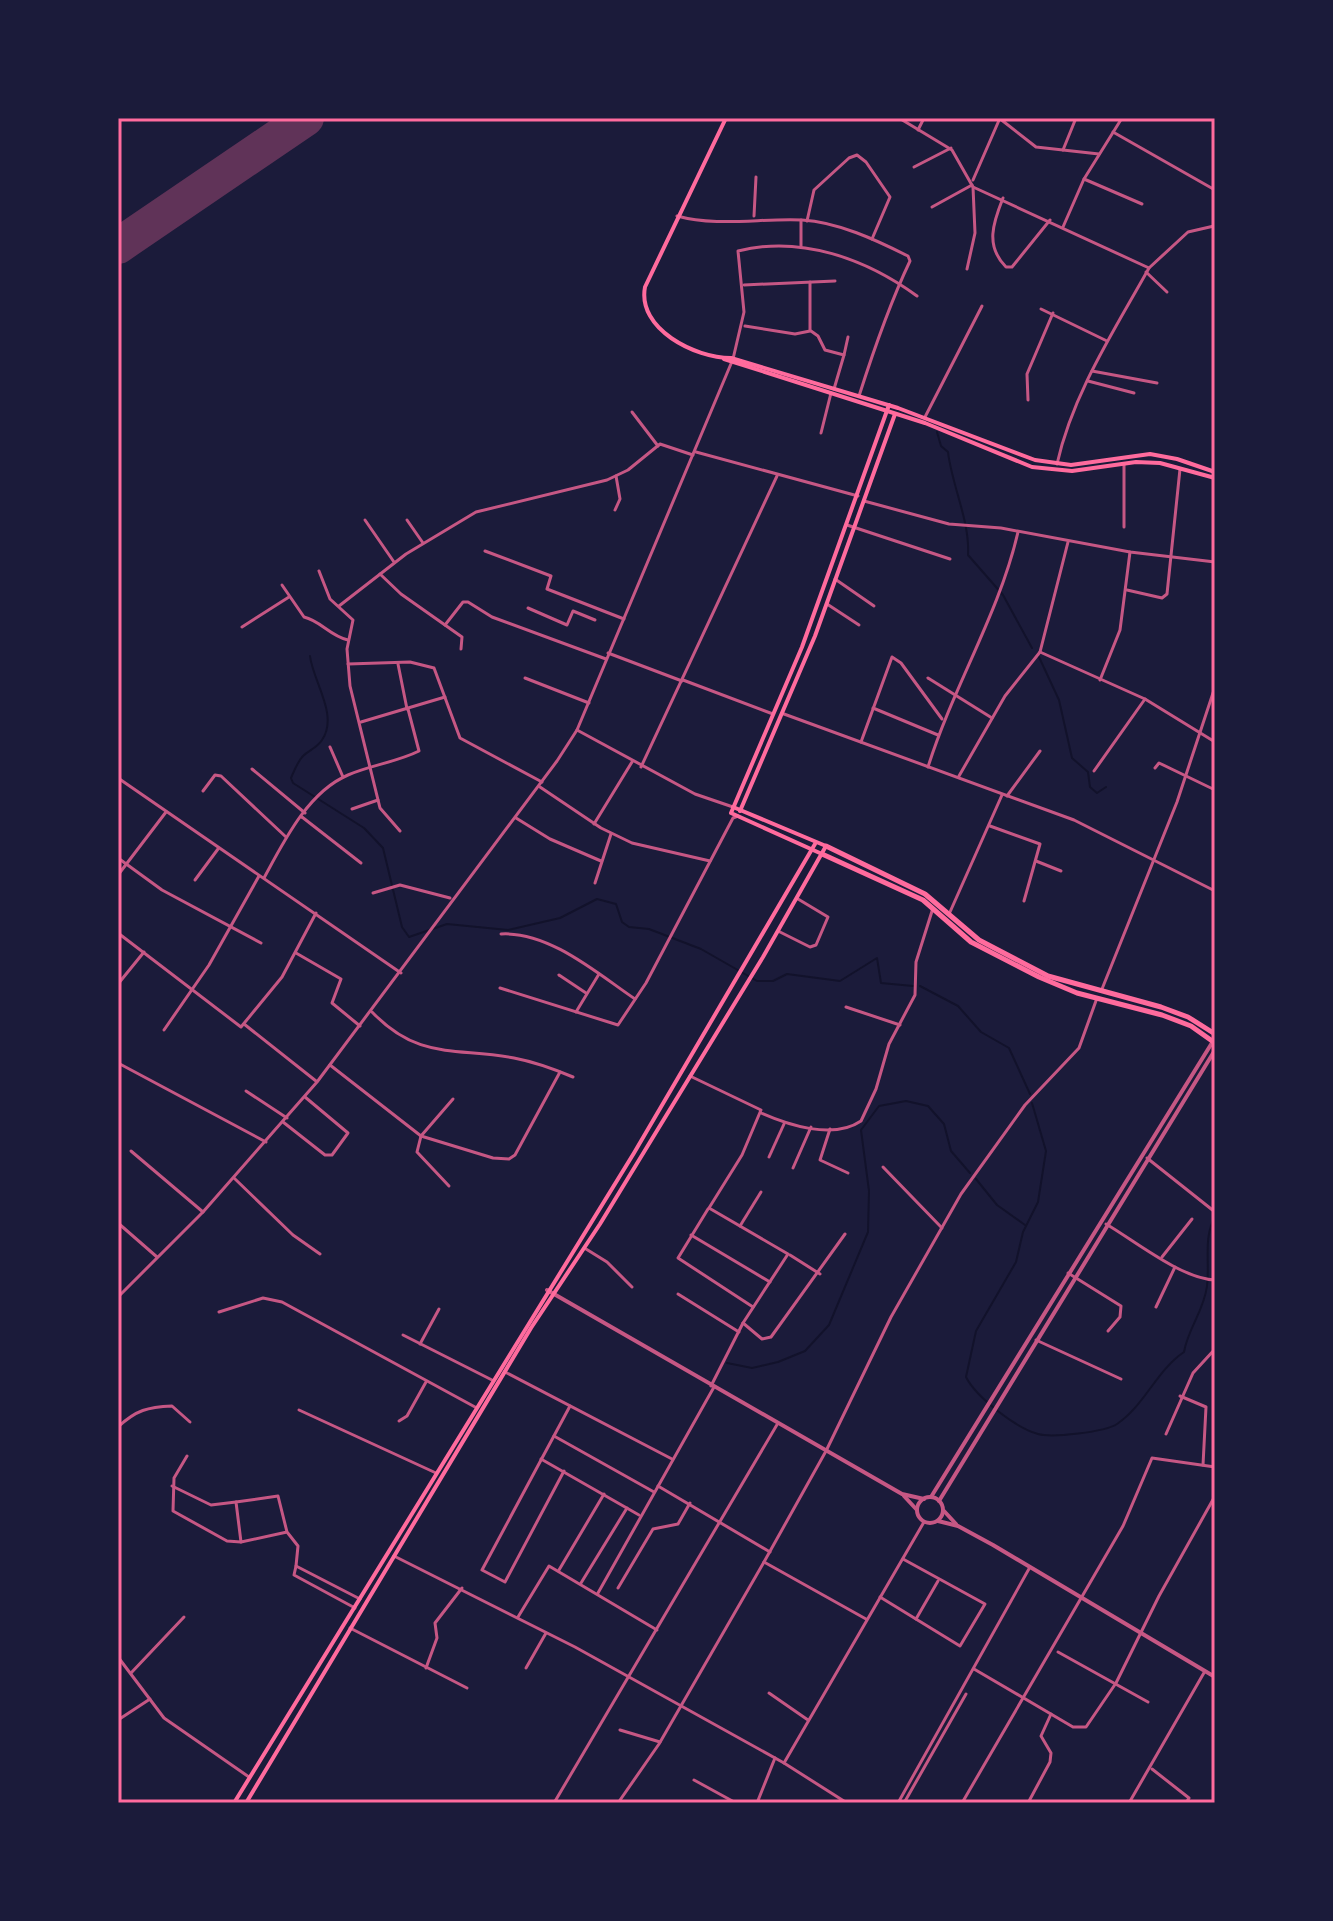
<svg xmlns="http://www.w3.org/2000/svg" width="1333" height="1921" font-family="Jost,sans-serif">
  <rect width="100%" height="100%" fill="#1b1b3a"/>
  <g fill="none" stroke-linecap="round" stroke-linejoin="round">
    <g stroke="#12122b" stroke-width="2">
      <path d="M937,432L941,446L948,452C952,486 970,521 968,555L1003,595L1032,648"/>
      <path d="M310,656C313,682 339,715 322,740C317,748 309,750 303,756C298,761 294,771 291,778L293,783L364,828L383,848L402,927L409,937L447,924L508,930L560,918L597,899L616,904L622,922L629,927L649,929L701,949L757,981H773L787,974L840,981L877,958L881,983L913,986"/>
      <polyline points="1039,657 1059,700 1072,758 1088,772 1090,787 1097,793 1106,787"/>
      <polyline points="920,986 958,1006 981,1032 1009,1048 1030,1094"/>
      <path d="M1032,1103L1046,1151L1038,1202L1023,1232L1016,1262L976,1331L966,1377C976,1397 1016,1428 1038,1434C1052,1438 1105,1432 1117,1424C1145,1405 1156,1371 1184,1352C1188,1328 1204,1311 1207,1286C1210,1263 1203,1237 1215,1217"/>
      <polyline points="976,1179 997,1205 1025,1225"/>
      <polyline points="727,1363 752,1368 778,1362 805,1351 829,1325 868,1232 869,1191 861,1130 879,1106 906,1101 928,1106 944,1124 951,1151 970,1173"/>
    </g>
    <polyline stroke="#603358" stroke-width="36" points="118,246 306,118"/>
    <g stroke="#c65784" stroke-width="3">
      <path d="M899,118L952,150L973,187L1149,268C1114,331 1073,393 1057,464"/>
      <polyline points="999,118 1036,147 1099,154"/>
      <polyline points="918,130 924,118"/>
      <polyline points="1113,132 1215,190"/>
      <polyline points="1215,133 1215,235"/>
      <polyline points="1063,150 1076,118"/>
      <polyline points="914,167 951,148"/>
      <polyline points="1084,179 1142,204"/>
      <polyline points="973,180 1000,118"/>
      <path d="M1003,198C993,223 985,246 1006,267H1012L1050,220"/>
      <polyline points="932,207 972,185"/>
      <path d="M677,216C717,227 761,218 802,220C838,222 876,240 908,256L910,261C889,305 874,349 859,396"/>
      <polyline points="754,216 756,177"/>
      <polyline points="807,221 814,190 849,158 857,155 866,162 890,197 872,239"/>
      <polyline points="1063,227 1084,179 1122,118"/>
      <polyline points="801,246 801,220"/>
      <polyline points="1149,268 1188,232 1214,226"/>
      <polyline points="967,269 975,233 973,187"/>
      <polyline points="1146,272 1167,292"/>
      <polyline points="744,285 835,281"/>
      <polyline points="1041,309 1107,341"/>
      <polyline points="745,326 795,334 810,331 810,282"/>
      <polyline points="811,331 818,336 825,350 844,355 834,389"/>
      <polyline points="844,355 848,337"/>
      <polyline points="1092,371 1157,383"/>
      <polyline points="1088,381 1134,393"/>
      <polyline points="1028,400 1027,374 1053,313"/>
      <polyline points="632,412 658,446"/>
      <polyline points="925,417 982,306"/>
      <polyline points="821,433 831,393"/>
      <polyline points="696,452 858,496"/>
      <polyline points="1124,464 1124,527"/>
      <polyline points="864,501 949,524 1001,528 1130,552 1215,562"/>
      <polyline points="615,510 620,499 616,476"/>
      <polyline points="365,520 394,562"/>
      <polyline points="407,520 423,543"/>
      <polyline points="847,525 950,559"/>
      <polyline points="1068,542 1040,652 1145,699 1215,742"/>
      <polyline points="485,551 551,576 547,589 624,619"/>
      <polyline points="319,571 330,599 353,620 347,649 350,686 380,808 400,831"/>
      <polyline points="380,574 401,594 462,637 461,649"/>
      <polyline points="835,579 874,606"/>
      <path d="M282,585L304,617C321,621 330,636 348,640"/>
      <polyline points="1127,590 1162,598 1167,594 1180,469"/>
      <polyline points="827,604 859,625"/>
      <polyline points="339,606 406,554 476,512 607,480 628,470 660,444 693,455"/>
      <polyline points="528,608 567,625 573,611 595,620"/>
      <polyline points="445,625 463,602 468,602 492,617 606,659"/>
      <polyline points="242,627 289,597"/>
      <polyline points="608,653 682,681"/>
      <polyline points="348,664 410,662 434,668 460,738 542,782"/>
      <polyline points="398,664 407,709"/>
      <polyline points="525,678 589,703"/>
      <polyline points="928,678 992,718"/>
      <polyline points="683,680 773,714"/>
      <polyline points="1100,680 1120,630 1130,552"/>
      <polyline points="873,708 938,735"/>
      <polyline points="784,714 1074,820 1215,891"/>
      <polyline points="361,722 445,697"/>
      <polyline points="577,730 695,794 733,807"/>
      <polyline points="861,742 892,657 901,663 942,719"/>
      <polyline points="330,747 343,777"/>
      <polyline points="641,767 777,476"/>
      <path d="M928,767C953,687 999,614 1018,532"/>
      <polyline points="1155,768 1159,763 1215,790"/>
      <polyline points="252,769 305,813"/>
      <polyline points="1094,771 1145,699"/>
      <polyline points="959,776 1005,696 1040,652"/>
      <polyline points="118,778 401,973"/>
      <polyline points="540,787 601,828 632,843 710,861"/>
      <polyline points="203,791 215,775 221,776 286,837"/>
      <polyline points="1007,796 1040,751"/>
      <polyline points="352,809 378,800"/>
      <polyline points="302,817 361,863"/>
      <polyline points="516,818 550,839 601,861"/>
      <polyline points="594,824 632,762"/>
      <polyline points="990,826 1040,844 1024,901"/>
      <polyline points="118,858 162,890 261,943"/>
      <polyline points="1036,861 1061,871"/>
      <polyline points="118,875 166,812"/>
      <path d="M264,878C284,841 308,792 348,775C371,765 397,762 419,751L408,709"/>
      <polyline points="195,880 218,849"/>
      <polyline points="595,883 611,834"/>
      <polyline points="373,893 400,885 450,898"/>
      <polyline points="950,912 1002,795"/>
      <polyline points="778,931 810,947 816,945 828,917 798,899"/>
      <polyline points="118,933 241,1027 282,977 316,913"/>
      <path d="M501,934C549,931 598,974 635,999"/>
      <polyline points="296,953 341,979 332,1003 360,1026"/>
      <polyline points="559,975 586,993"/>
      <polyline points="118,984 144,952"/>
      <polyline points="500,988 618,1025 646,983 733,818 738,816"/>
      <polyline points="1102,989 1177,802 1215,687"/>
      <polyline points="846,1007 900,1025"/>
      <path d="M372,1012C419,1061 456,1047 514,1058C535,1062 554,1069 573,1077"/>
      <polyline points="576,1012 599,974"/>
      <polyline points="244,1024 316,1081"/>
      <polyline points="164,1030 209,965 259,876"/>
      <polyline points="118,1063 266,1142"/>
      <polyline points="330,1065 421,1136 493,1158 509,1159 515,1155 560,1072"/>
      <polyline points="690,1076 761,1110 742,1155 709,1208 788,1254 743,1323 711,1386"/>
      <polyline points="246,1091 287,1118"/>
      <path d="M761,1113C788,1125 833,1140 861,1121L876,1089L889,1044L915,995L916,962L933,908"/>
      <polyline points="283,1122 325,1155 332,1155 348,1133 305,1097"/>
      <polyline points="830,1129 820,1160 848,1173"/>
      <polyline points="131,1151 203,1212"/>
      <polyline points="769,1157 784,1124"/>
      <polyline points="1147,1158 1215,1212"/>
      <polyline points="883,1167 942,1228"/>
      <polyline points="793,1168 811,1127"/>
      <polyline points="234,1178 293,1235 320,1254"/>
      <polyline points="449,1186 417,1152 421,1136 453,1099"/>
      <polyline points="708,1209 678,1258 753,1307"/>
      <polyline points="118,1223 157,1257"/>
      <path d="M1106,1224C1135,1241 1182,1279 1215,1280"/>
      <polyline points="740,1226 761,1192"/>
      <polyline points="691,1235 770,1282"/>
      <polyline points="586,1249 607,1262 632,1287"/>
      <polyline points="790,1255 820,1274"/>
      <polyline points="1162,1257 1192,1219"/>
      <polyline points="1068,1273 1121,1306 1120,1317 1108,1331"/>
      <polyline points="678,1294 739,1332"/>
      <path d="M118,1297L203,1212L317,1082L557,761L577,730L733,359L744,312L738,251C801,235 866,259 917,296"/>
      <polyline points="1156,1307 1175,1267"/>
      <polyline points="219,1312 263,1298 282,1302 475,1407"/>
      <polyline points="743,1323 762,1339 771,1337 845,1234"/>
      <polyline points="403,1335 492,1380"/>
      <polyline points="1036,1340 1121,1379"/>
      <polyline points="420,1344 439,1309"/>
      <polyline points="505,1372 672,1459"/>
      <polyline points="1180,1396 1206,1407 1203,1465"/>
      <polyline points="299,1410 436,1473"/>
      <polyline points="399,1421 407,1416 426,1382"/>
      <path d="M118,1427C136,1410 148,1407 172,1406L190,1422"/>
      <polyline points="1166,1434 1193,1373 1215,1349"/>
      <polyline points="554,1436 654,1492"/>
      <polyline points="187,1456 174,1478 173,1511 227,1541 241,1542"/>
      <polyline points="541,1459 639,1515"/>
      <polyline points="564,1471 505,1582 482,1570 570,1406"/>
      <polyline points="172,1486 211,1505 236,1502"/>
      <polyline points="658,1486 770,1552"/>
      <polyline points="287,1532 241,1542 236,1502 278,1496 287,1532 298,1546 296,1566 360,1599"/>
      <polyline points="394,1556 575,1647 784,1763 847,1803"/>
      <polyline points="764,1562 866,1619"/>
      <polyline points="296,1566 294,1575 355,1608"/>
      <polyline points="559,1570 604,1494"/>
      <polyline points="581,1583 627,1508"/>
      <polyline points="618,1588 653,1529 678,1524 690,1503"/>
      <polyline points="598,1593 714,1387"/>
      <polyline points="880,1597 960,1646 985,1604 903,1559"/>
      <polyline points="518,1617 549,1566 657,1630"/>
      <polyline points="916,1619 938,1581"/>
      <polyline points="350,1628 467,1688"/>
      <polyline points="1058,1652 1148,1702"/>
      <polyline points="118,1657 164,1718 249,1777"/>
      <polyline points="426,1668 437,1638 435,1623 462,1588"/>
      <polyline points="526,1668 546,1633"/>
      <polyline points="974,1669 1073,1727 1086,1727 1116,1683 1159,1596 1215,1496"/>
      <polyline points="131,1673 184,1617"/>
      <polyline points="769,1693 808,1720"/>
      <polyline points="118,1720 150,1699"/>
      <polyline points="620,1730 660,1742"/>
      <polyline points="784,1763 924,1522"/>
      <polyline points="1152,1769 1189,1798 1186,1803"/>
      <polyline points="694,1780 736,1803"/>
      <polyline points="554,1803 778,1423"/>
      <polyline points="618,1803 659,1744 764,1562 826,1451 891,1317 961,1194 1025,1105 1079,1048 1097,998"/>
      <polyline points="757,1803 775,1758"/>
      <polyline points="898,1803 1030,1567"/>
      <polyline points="904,1803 966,1694"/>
      <polyline points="962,1803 1123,1526 1152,1458 1215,1467"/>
      <polyline points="1028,1803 1050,1762 1051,1753 1041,1736 1051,1714"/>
      <polyline points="1129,1803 1205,1671"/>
    </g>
    <g stroke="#c65784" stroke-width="4">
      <polyline points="547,1290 902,1494 924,1499"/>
      <polyline points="904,1496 917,1510"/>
      <circle cx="930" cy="1510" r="13"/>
      <polyline points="931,1497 1215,1038"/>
      <polyline points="939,1501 1215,1050"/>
      <polyline points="944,1511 956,1524"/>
      <polyline points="938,1521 958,1526 993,1545 1215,1677"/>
    </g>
    <g stroke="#ff6b9d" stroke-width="4">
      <path d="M726,118L645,287C637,329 695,358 731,358L898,408L1035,460L1071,465L1150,454L1177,459L1215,472"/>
      <polyline points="724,359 925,423 1032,467 1072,471 1136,462 1160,463 1215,478"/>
      <polyline points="740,811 815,636 895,414"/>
      <polyline points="822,854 731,813 802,647 889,405"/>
      <polyline points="234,1803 634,1153 815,844"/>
      <polyline points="246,1803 531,1328 600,1224 763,957 826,846 733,807"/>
    </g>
    <g stroke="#ff6b9d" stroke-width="5">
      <polyline points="826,846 925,894 979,940 1048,976 1161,1007 1188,1017 1215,1034"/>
      <polyline points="822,854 923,900 971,942 1039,977 1077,993 1162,1015 1191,1026 1215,1043"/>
    </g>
  </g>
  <rect width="1333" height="1921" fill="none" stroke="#1b1b3a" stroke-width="240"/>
  <rect x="120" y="120" width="1093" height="1681" fill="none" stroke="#ff6b9d" stroke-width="3"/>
</svg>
